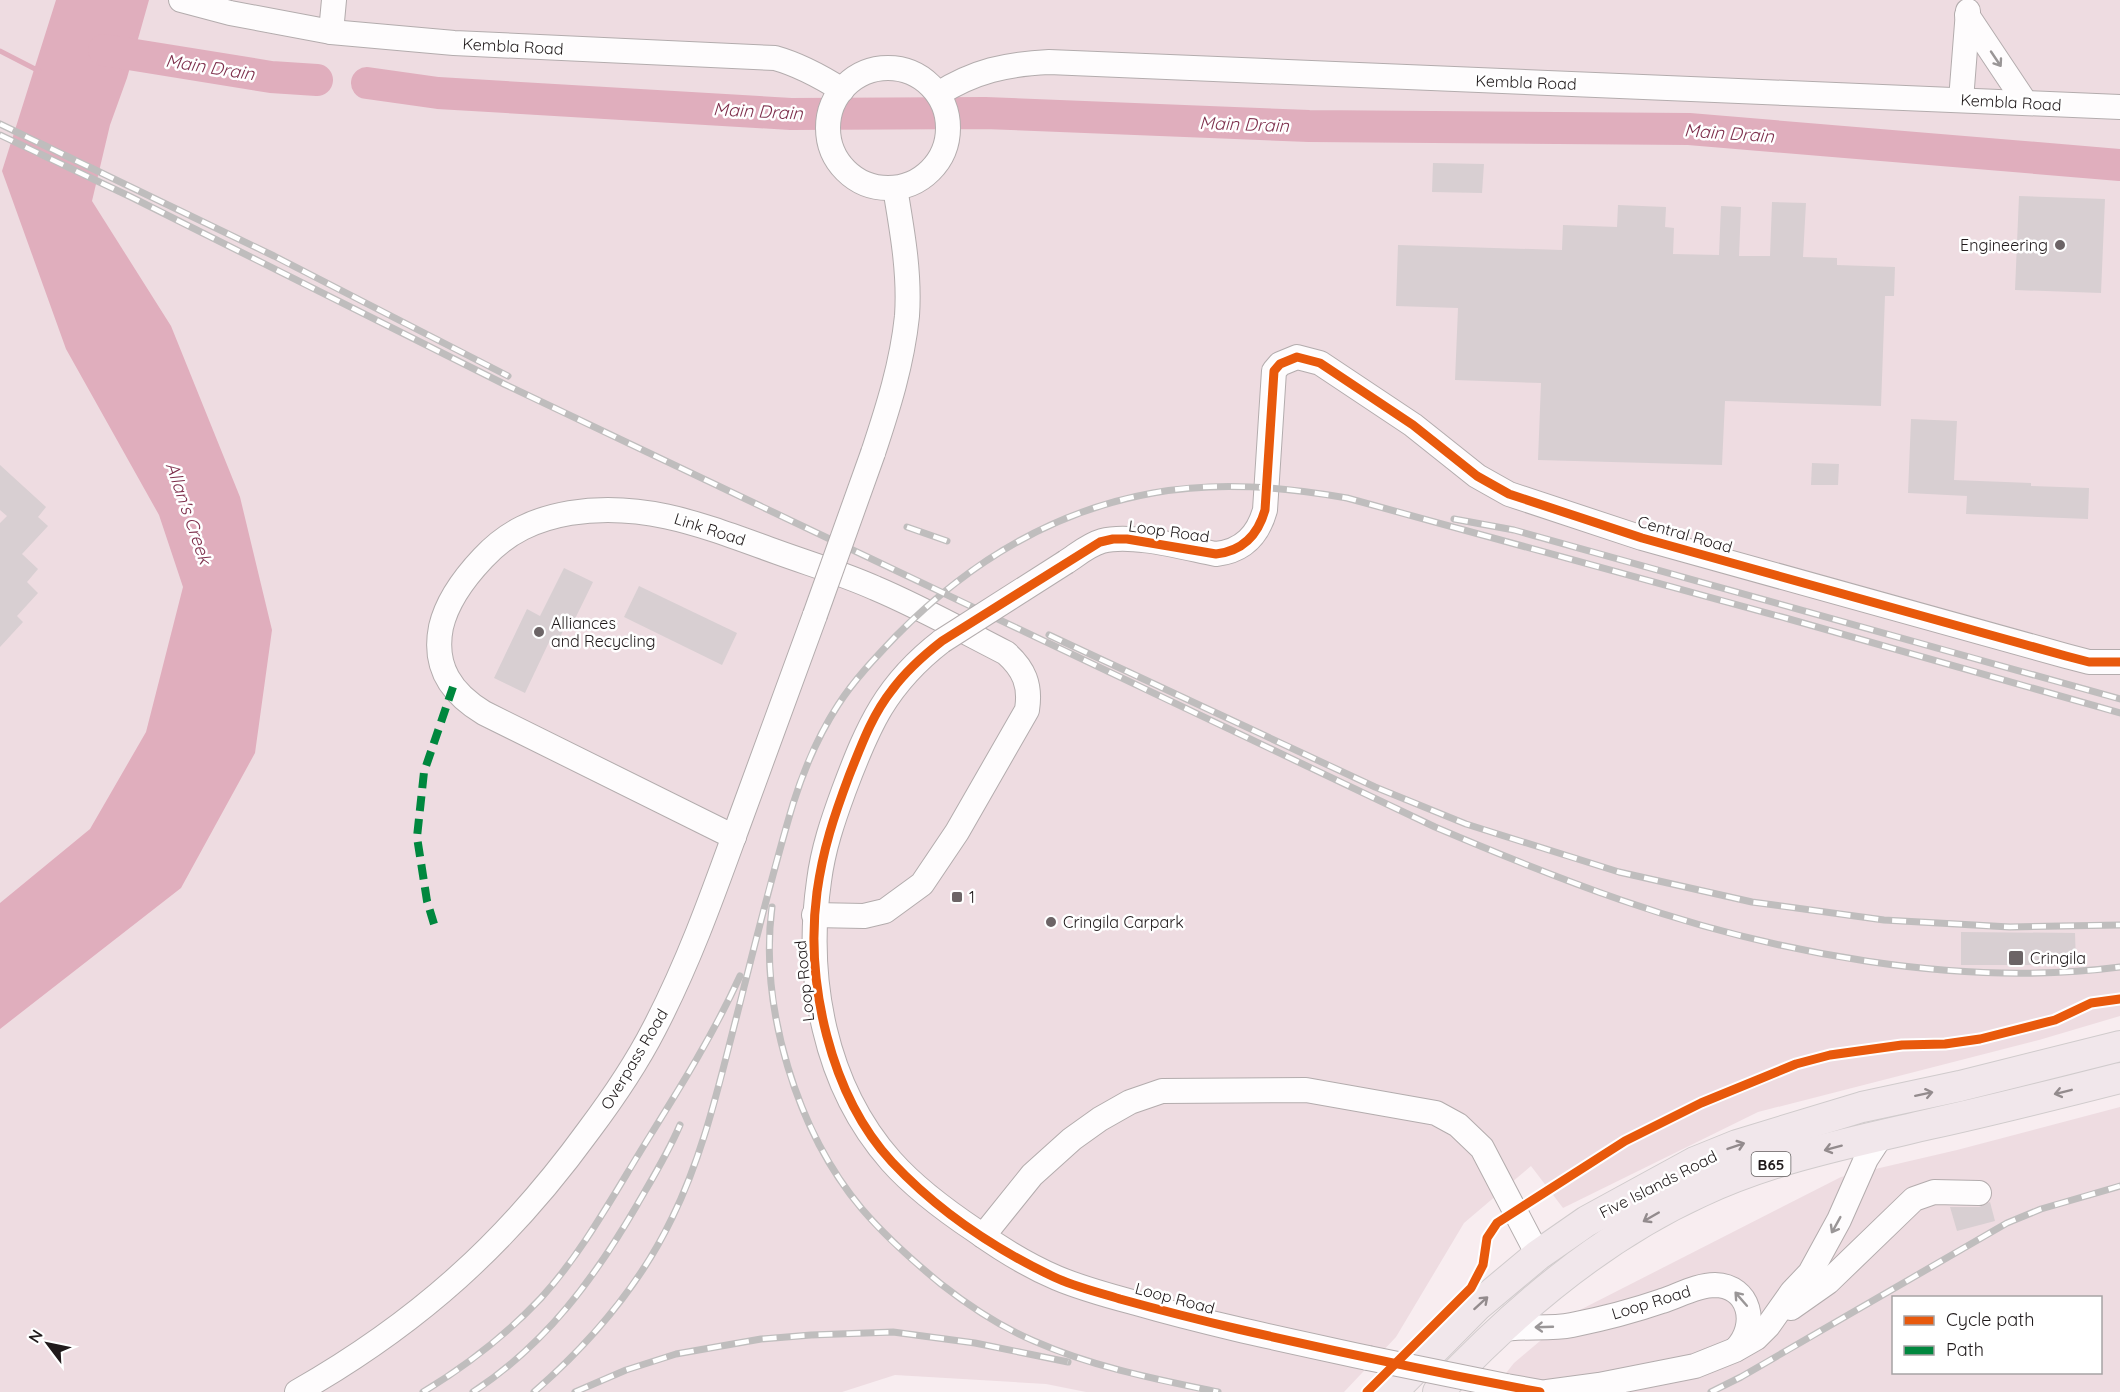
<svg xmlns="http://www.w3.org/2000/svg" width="2120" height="1392" font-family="Quicksand,sans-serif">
  <rect width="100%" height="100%" fill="#f8edf0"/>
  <g fill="#eedce1" fill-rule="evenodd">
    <polygon points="0,0 2120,0 2120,1016 2039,1040 1758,1112 1563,1208 1531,1166 1464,1223 1396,1337 1344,1392 1086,1392 1046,1384 895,1375 842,1392 0,1392"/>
    <path d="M2120,1107V1392H1491L1514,1363L1572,1314L1841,1177L1957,1150ZM1894,1298H2100V1372H1894Z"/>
  </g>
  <polygon fill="#e0aebd" points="56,0 149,0 127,78 110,125 92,201 171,326 240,497 272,630 255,753 181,888 0,1029 0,903 90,829 146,732 183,587 159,515 66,349 2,171"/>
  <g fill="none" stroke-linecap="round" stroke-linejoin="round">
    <polyline stroke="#e0aebd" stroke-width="5" points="0,51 39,71"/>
    <g stroke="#e0aebd" stroke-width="32">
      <polyline points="104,50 271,77 317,80"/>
      <polyline points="367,83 438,93 791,114 985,113 1309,126 1689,129 2120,165"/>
    </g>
  </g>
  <g fill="#d8cfd2">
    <polygon points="1433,163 1484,164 1482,193 1432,192"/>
    <polygon points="2019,196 2105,199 2101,293 2015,290"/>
    <polygon points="1772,202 1806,203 1803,257 1837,258 1837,265 1895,267 1894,296 1885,296 1881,406 1725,401 1722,465 1538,460 1541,383 1455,380 1458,308 1396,306 1398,245 1562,250 1563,225 1617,227 1618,205 1666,207 1665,227 1674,228 1673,254 1719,255 1721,206 1741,207 1739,256 1770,256"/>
    <polygon points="1911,419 1957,421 1954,480 2031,483 2031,486 2089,488 2088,519 1966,514 1967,496 1908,493"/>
    <polygon points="1812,463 1839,464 1838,485 1811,485"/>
    <polygon points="0,465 46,507 38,517 48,526 22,554 38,569 27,582 38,593 17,616 23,622 0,647 0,523 7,516 0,510"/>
    <polygon points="564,568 593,582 572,625 567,622 557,644 550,640 525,693 494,678 527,609 540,616"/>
    <polygon points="639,586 737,633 722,665 624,617"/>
    <polygon points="1961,932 2075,933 2076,965 1961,965"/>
    <polygon points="1990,1202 1995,1221 1957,1231 1950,1207 1979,1207"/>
  </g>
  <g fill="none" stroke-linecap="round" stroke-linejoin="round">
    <g stroke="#b3acad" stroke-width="26">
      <g id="minor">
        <path d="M181,0L230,13L331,32L454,43L775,58C800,65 820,76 842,90"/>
        <polyline points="1967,15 2025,102"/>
        <polyline points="331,32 334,0"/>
        <circle cx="888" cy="128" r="60"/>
        <path d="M938,94C975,71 1006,64 1049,62L2120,107"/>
        <polyline points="1961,100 1968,11"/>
        <path d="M873,453C888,408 902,364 907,316C910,273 902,230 895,188"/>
        <path d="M1066,562C1077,555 1088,545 1102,541C1132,533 1185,548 1216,554C1243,551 1258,535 1265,510L1274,371L1280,364L1297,357L1320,363L1413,425L1477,476L1509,494L1642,538L2066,656L2089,662H2120"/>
        <path d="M942,641C886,684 868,726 844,790C833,820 823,849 819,881C805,978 824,1085 891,1161C915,1188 946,1211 976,1231C1001,1249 1029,1266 1057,1278C1083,1289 1110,1296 1136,1303C1212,1325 1290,1341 1368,1358"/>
        <path d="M734,837L484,713C452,694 433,667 441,627C447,601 465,577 483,558C507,532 535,519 570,513C646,501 707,527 777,552C810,564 844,574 875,588C920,607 963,631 1006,653C1024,669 1031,685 1027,710L957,832L922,884L885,911L864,916L814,915"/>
        <polyline points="983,1236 1032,1175 1072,1139 1100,1119 1130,1102 1162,1091 1306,1090 1436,1113 1458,1125 1482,1148 1538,1255"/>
        <polyline points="1791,1308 1828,1282 1914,1199 1934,1192 1979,1193"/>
        <path d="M1499,1330C1523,1325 1548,1330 1572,1325C1602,1319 1633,1311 1662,1301C1678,1296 1697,1285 1715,1285C1750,1286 1759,1325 1736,1349"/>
        <polyline points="1506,1386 1540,1392"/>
        <path d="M297,1392C418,1323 507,1243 589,1130C613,1098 636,1064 654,1029C688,964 712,897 737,828C763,757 789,686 815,615"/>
        <polyline points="1547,1392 1599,1385 1695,1366 1735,1350 1756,1338 1768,1326 1792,1292 1810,1273 1839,1220 1866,1159 1881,1136"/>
      </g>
    </g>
    <g stroke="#d0cbcc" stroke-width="32">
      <g id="major">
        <polyline points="1392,1392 1477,1306 1538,1255 1587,1221 1695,1162 1737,1145 1862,1107 1960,1086 2120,1046"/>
        <path d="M1438,1392C1513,1312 1599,1238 1700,1192C1772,1158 1853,1142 1930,1124C1994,1110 2057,1094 2120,1078"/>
      </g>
    </g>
    <use href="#minor" stroke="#fefcfd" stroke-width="24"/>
    <use href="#major" stroke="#f1e7eb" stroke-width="30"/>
    <g stroke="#bfbdbd" stroke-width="7">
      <g id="rail">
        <polyline points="0,124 274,256 508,376"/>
        <path d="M0,135L131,197L504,384L1435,827C1496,853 1558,878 1621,900C1774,953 1959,988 2120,967"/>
        <polyline points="1454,519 1514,530 2120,699"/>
        <polyline points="907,527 947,541"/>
        <polyline points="1049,635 1375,787 1466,824 1619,872 1752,902 1884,920 2010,927 2120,925"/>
        <path d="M772,907C759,1007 797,1132 862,1209C886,1237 913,1261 941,1284C969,1306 1001,1327 1034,1341C1093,1367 1155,1379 1218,1392"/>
        <path d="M423,1392C466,1366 506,1335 541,1298C583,1252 615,1192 648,1139C681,1086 714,1033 740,976"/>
        <path d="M473,1392C546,1344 594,1279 637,1205C652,1179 668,1153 680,1125"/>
        <path d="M534,1392C589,1344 640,1285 672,1218C699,1163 714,1105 729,1046C750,965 769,884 793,804C804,769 818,736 838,705C854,680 875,658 896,636C967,564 1052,511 1153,493C1218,481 1283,487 1347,498L1789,619L2120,713"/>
        <polyline points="575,1392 626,1370 676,1354 761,1339 811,1335 893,1332 975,1343 1068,1362"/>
        <polyline points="1711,1392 1741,1377 2007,1223 2041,1209 2120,1186"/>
      </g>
    </g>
    <use href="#rail" stroke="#fff" stroke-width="4.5" stroke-dasharray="14" stroke-linecap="butt"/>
    <g stroke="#b3acad" stroke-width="26" stroke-linecap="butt">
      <g id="minor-bridge">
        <polyline points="815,615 873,453"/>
        <polyline points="942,641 1066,562"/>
        <polyline points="1368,1358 1506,1386"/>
      </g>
    </g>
    <use href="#minor-bridge" stroke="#fefcfd" stroke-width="24"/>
    <polyline stroke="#00873e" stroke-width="8" stroke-dasharray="15 8" stroke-linecap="butt" points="434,924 427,901 417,837 424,772 453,687"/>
    <g stroke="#fff" stroke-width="13">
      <g id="cycleway">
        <polyline points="1367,1392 1471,1288 1483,1265 1487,1238 1497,1223 1625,1141 1701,1103 1796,1064 1830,1055 1902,1045 1945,1044 1980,1039 2055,1020 2091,1003 2120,999"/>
        <path d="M1540,1392C1439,1373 1338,1352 1238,1329C1199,1320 1160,1310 1120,1299C1098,1292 1075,1287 1054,1277C995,1249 937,1210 892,1162C830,1095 805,982 817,892C823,849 834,816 849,776C861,746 872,715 892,690C906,671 924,655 942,641L1100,542L1113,539H1127L1216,554C1243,551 1258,535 1265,510L1274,371L1280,364L1297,357L1320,363L1413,425L1477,476L1509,494L1642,538L2066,656L2089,662H2120"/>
      </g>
    </g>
    <use href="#cycleway" stroke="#e8590c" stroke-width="9"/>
  </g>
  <defs><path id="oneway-shaft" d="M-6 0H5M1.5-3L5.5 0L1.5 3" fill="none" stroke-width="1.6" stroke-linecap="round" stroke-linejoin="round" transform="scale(1.5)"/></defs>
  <g stroke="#9a9697">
    <use href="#oneway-shaft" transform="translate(1996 59) rotate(56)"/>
    <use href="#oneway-shaft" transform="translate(1836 1225) rotate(119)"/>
    <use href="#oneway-shaft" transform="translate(1741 1299) rotate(-131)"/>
    <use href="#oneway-shaft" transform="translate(1544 1327) rotate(178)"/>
  </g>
  <g stroke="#938b8d">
    <use href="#oneway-shaft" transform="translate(2063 1092) rotate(166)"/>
    <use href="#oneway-shaft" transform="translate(1924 1094) rotate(-12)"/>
    <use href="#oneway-shaft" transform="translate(1736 1146) rotate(-19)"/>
    <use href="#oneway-shaft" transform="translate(1833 1148) rotate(165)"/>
    <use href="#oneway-shaft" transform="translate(1651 1217) rotate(150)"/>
    <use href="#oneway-shaft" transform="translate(1481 1303) rotate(-42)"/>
  </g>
  <g fill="#6c6466" stroke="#fff" stroke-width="2">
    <circle cx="2060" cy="245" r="6"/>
    <circle cx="539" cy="632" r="6"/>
    <rect x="951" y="891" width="12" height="12" rx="3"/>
    <circle cx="1051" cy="922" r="6"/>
    <rect x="2008" y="950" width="16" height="16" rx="3"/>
  </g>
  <g text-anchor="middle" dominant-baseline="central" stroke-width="5" stroke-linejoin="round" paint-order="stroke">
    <rect fill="#fff" stroke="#635f5f" stroke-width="1.5" x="1751.5" y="1152" width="39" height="24" rx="4.5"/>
    <g font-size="15" font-weight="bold" fill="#201a1b">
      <text x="1771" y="1164">B65</text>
    </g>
    <g font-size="16" fill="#201a1b" stroke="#fff">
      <text transform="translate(513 46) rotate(3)">Kembla Road</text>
      <text transform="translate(1526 82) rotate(2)">Kembla Road</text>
      <text transform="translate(2011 102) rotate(3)">Kembla Road</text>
      <text transform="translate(710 529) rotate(18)">Link Road</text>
      <text transform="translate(1169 531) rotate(8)">Loop Road</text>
      <text transform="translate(1685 534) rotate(16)">Central Road</text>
      <text transform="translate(804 981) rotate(-96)">Loop Road</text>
      <text transform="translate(634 1059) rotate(-59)">Overpass Road</text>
      <text transform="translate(1658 1184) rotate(-27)">Five Islands Road</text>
      <text transform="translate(1175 1298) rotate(15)">Loop Road</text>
      <text transform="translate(1651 1302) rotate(-17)">Loop Road</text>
    </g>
    <g font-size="16" fill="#201a1b" stroke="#fff" text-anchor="start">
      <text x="2048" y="245" text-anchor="end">Engineering</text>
      <text x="551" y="623">Alliances<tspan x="551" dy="18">and Recycling</tspan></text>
      <text x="969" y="897">1</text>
      <text x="1063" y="922">Cringila Carpark</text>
      <text x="2030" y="958">Cringila</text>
    </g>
    <g font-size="18" font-style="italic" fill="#7e2f4c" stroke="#fff">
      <text transform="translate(210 67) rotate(9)">Main Drain</text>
      <text transform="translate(758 111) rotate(3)">Main Drain</text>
      <text transform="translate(1244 124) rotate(2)">Main Drain</text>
      <text transform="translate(1729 133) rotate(4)">Main Drain</text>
      <text transform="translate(189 513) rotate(71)">Allan's Creek</text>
    </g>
  </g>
  <rect x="1892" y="1296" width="210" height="78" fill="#ffffff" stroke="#a6a3a4" stroke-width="1.5"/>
  <rect x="1904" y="1316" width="30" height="9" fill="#e8590c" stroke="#a6a3a4" stroke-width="1.5"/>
  <text x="1946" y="1326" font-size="18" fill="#201a1b">Cycle path</text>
  <rect x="1904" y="1346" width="30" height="9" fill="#00873e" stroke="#a6a3a4" stroke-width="1.5"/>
  <text x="1946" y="1356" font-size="18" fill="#201a1b">Path</text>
  <g transform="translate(48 1344) rotate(302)" stroke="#ffffff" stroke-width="4.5" paint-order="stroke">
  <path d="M0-4.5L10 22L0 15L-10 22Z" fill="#201a1b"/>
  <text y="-9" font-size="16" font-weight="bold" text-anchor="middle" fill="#201a1b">N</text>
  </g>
</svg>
